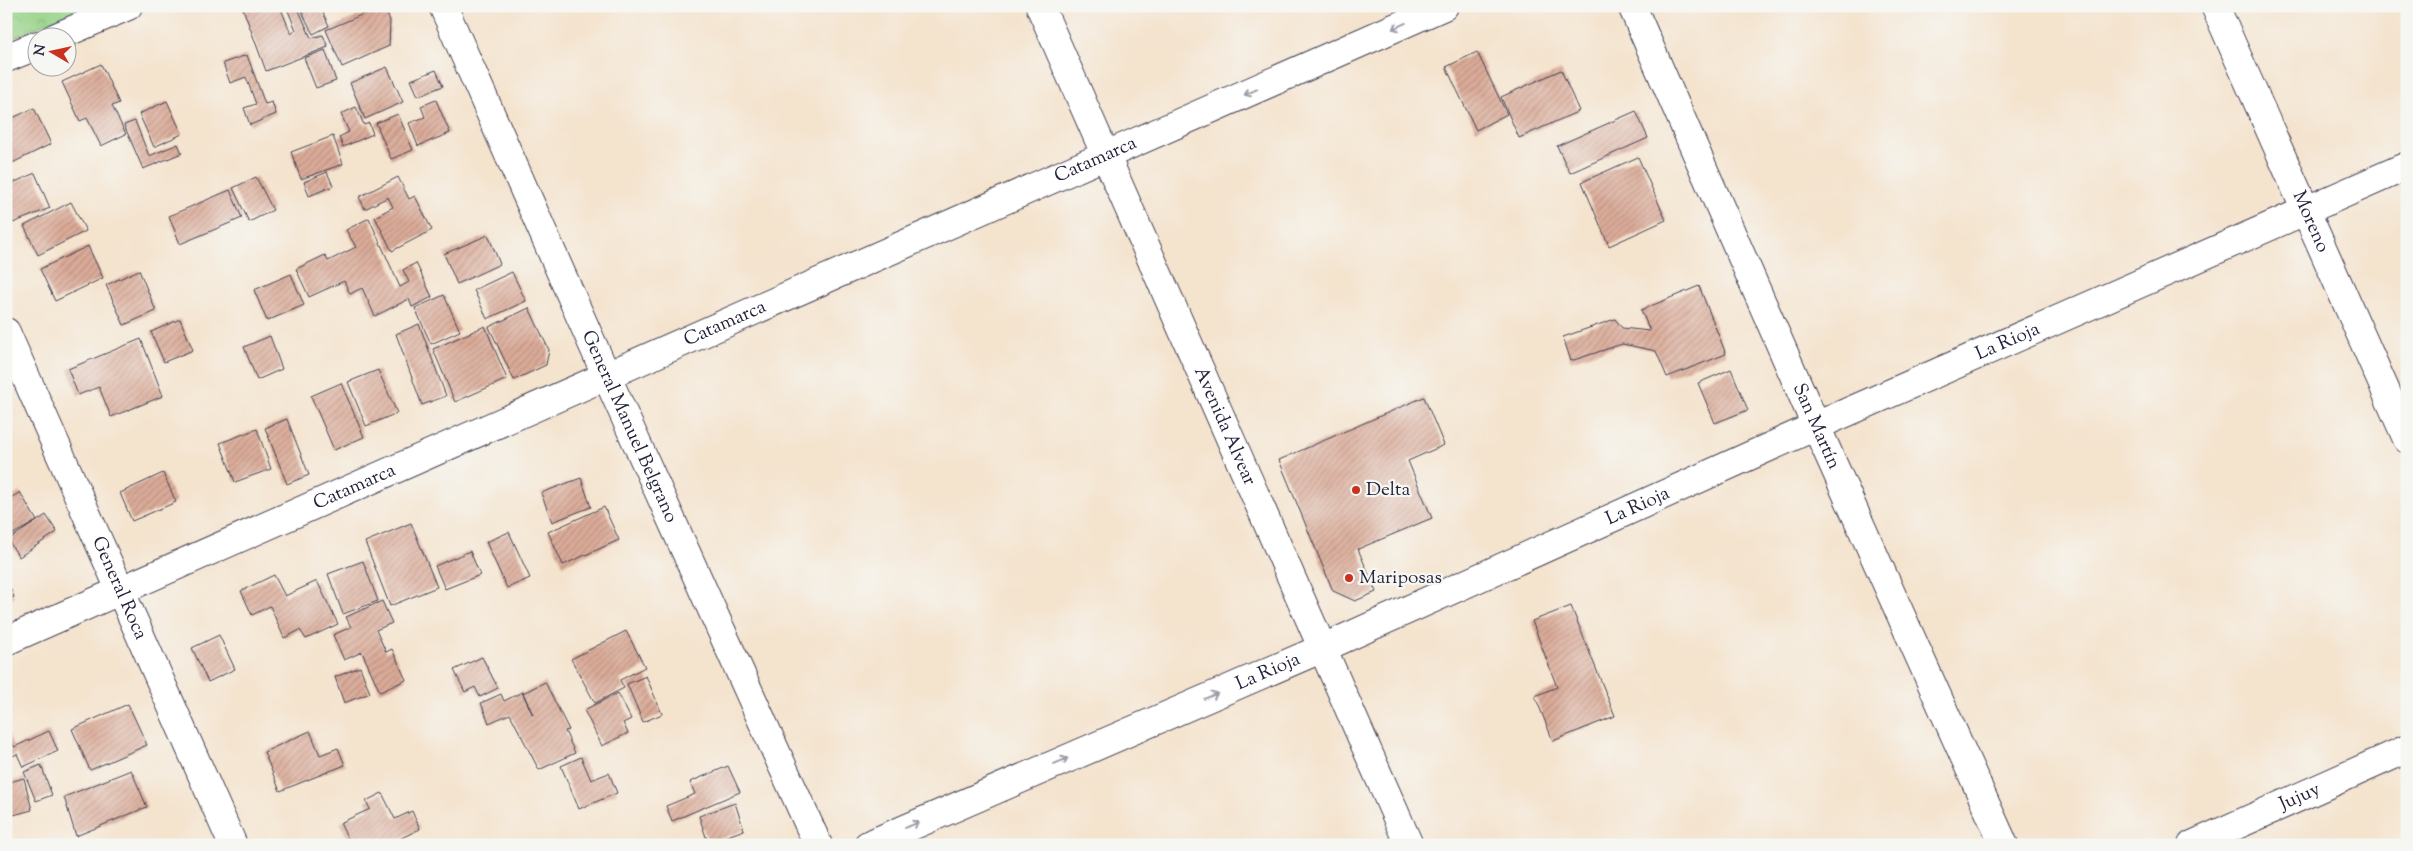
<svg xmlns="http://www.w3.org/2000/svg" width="2413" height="851" font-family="'Sorts Mill Goudy',serif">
  <defs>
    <pattern id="park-crowns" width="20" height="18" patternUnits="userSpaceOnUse" patternTransform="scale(1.25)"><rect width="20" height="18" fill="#95d186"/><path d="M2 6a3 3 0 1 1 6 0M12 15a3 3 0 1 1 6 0" fill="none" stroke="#80b375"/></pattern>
    <pattern id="building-hatch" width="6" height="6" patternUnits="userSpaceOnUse" patternTransform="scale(1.25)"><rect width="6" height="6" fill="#dcac99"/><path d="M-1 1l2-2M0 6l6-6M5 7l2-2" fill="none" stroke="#b28c7e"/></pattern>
  </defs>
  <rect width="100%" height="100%" fill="#f6f6f2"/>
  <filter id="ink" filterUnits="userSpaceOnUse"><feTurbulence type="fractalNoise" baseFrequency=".02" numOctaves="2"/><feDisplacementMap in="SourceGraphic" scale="10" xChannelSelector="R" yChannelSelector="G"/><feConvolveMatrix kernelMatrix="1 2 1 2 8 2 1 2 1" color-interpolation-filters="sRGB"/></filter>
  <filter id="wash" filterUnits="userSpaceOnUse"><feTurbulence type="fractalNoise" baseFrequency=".0096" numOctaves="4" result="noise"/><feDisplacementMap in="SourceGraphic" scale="20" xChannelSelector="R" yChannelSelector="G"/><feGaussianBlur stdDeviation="1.12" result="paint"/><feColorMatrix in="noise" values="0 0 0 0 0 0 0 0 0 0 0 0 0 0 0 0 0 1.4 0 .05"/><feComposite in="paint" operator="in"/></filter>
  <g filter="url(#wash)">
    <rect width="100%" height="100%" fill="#f4e3cd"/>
    <polygon fill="url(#park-crowns)" stroke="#5c7a60" points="6,6 86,6 6,41"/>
    <g id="blocks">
      <g fill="url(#building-hatch)">
        <polygon points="242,6 280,6 291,34 296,30 286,6 297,6 311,38 323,35 328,47 266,71"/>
        <polygon points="299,6 320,6 329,26 313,34"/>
        <polygon points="382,6 384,6 390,21 389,46 342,67 326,30"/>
        <polygon points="325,50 336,81 316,88 304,58"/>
        <polygon points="1477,52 1507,114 1476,130 1446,67"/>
        <polygon points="247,55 265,104 272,102 276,114 250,125 244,108 256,104 246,77 230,83 223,63"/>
        <polygon points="101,64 119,103 112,106 126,134 101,146 87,118 80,121 62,82"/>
        <polygon points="387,67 403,102 365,119 350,83"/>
        <polygon points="436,70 443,86 418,96 411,80"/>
        <polygon points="1561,70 1579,111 1519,138 1501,97"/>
        <polygon points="436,100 450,133 418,146 409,123 425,117 421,106"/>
        <polygon points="167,101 182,134 154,147 139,114"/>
        <polygon points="356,107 364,125 369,123 373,134 343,147 339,137 349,132 341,114"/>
        <polygon points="34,108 51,144 6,166 6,121"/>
        <polygon points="1636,111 1648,138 1570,173 1557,146"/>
        <polygon points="398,114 413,150 391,159 376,123"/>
        <polygon points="135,121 149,156 178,144 182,153 143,169 124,125"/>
        <polygon points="333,136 343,164 301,179 291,152"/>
        <polygon points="1638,157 1666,220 1609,246 1582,182"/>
        <polygon points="327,172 333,186 309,196 304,182"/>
        <polygon points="35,173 50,208 13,223 6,207 6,186"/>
        <polygon points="256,177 273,210 249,222 233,188"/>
        <polygon points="398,177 409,199 415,196 432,230 392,251 375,217 393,207 388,197 365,209 359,197"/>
        <polygon points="230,190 242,218 180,244 169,216"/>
        <polygon points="71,202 86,231 38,255 24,226"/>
        <polygon points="369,218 400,287 409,282 403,270 416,263 432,297 412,307 409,299 375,316 362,288 350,294 344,281 309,297 296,269 325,255 328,261 356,247 346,230"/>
        <polygon points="488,235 500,264 457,284 444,254"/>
        <polygon points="88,246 103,278 55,301 40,269"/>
        <polygon points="139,270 156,311 124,325 106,285"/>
        <polygon points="512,272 526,301 487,319 474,290"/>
        <polygon points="291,274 304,305 267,321 254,290"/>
        <polygon points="1699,286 1726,354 1667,377 1656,351 1622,344 1571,361 1563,337 1615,319 1622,328 1650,331 1641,310"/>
        <polygon points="444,295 460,331 431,344 415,308"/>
        <polygon points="529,308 549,350 546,365 514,380 489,327"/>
        <polygon points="180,319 193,350 164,362 151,332"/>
        <polygon points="419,324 446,396 422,405 396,334"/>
        <polygon points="485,326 507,379 455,402 433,349"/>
        <polygon points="270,336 282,369 257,380 244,347"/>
        <polygon points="141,339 163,396 111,417 99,387 78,395 68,369"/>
        <polygon points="1731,369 1748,410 1715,423 1698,383"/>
        <polygon points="378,370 397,413 366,426 348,382"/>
        <polygon points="341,383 364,437 334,450 311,396"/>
        <polygon points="1424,397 1444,445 1408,461 1432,518 1358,549 1376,592 1355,601 1333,591 1279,460"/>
        <polygon points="287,419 309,475 287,484 265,428"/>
        <polygon points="257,429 271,469 235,482 220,443"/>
        <polygon points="163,473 176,502 132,521 120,493"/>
        <polygon points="581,478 591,507 552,522 541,493"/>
        <polygon points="20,492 37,521 6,538 6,501"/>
        <polygon points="604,507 619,540 563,565 548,532"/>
        <polygon points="46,515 57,532 19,557 8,540"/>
        <polygon points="411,523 437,587 390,606 365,542"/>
        <polygon points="509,532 530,578 507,588 486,542"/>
        <polygon points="470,551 480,575 445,589 435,566"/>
        <polygon points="363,561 378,601 343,614 328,574"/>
        <polygon points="274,575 285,596 317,581 338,624 306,639 300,630 284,638 270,606 252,615 241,591"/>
        <polygon points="6,579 14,597 6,601"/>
        <polygon points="382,601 392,623 376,630 386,652 392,649 406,680 380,692 362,652 344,660 333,635 351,627 346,617"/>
        <polygon points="1571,606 1615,716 1553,741 1535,696 1557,687 1532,621"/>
        <polygon points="626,631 645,667 620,680 624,688 595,703 571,659"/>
        <polygon points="219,635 235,669 208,682 192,648"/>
        <polygon points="482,657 498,688 480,697 475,687 465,692 454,670"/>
        <polygon points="360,667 370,693 344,703 335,677"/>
        <polygon points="646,676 662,714 643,722 627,684"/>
        <polygon points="545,682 569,730 565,731 575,753 539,770 510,714 489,723 481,703 501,694 504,701 522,692 533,715 523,693"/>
        <polygon points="618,693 631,719 623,723 628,733 602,746 584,710"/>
        <polygon points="128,704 147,745 90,770 72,729"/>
        <polygon points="6,730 14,747 49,731 58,751 23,767 17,754 6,759"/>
        <polygon points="310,731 320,755 338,748 345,765 280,791 264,752"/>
        <polygon points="581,757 591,780 609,773 617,793 579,809 561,766"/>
        <polygon points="41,765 52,795 36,801 24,772"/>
        <polygon points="728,766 740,792 672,821 666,806 695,794 690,782"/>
        <polygon points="131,770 147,807 76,836 64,797"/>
        <polygon points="24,778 32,810 6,817 6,783"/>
        <polygon points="382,793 395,819 412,811 420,829 387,845 351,845 340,823 370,809 366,801"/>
        <polygon points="735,803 744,830 708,843 699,816"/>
      </g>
    </g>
  </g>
  <g filter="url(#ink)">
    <use href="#blocks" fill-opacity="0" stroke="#423f51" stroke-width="1"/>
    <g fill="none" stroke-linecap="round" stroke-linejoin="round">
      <g stroke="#423f51" stroke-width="30">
        <g id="minor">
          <path id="s1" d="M443,6L607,377L818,845"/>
          <path id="s2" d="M1040,6L1409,845"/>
          <path id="s3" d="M1632,6L1816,426L2004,845"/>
          <path id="s4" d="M2215,6L2407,439"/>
          <polyline points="54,38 128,6"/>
          <polyline points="6,58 38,45"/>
          <path id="s5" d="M6,332L233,845"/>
          <path id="s6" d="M6,641L1444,6"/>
          <path id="s7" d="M868,845L1323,648L1816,426L2407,166"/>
          <path id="s8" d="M2192,845L2407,749"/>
        </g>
      </g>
      <use href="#minor" stroke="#fff" stroke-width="28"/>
    </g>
    <defs><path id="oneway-shaft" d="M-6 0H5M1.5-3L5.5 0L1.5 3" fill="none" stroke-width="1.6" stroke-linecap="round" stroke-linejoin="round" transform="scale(1.25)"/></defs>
    <g stroke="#9c9ca7">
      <use href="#oneway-shaft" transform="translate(1399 26) rotate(156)"/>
      <use href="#oneway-shaft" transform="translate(1251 92) rotate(156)"/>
      <use href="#oneway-shaft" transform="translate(1211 696) rotate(-23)"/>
      <use href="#oneway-shaft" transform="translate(1061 761) rotate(-23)"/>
      <use href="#oneway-shaft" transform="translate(912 825) rotate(-23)"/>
    </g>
  </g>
  <g fill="#c8321e" stroke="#f6f6f2" stroke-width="2">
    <circle cx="1356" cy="490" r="5"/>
    <circle cx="1349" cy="578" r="5"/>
  </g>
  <g text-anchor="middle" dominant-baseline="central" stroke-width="4.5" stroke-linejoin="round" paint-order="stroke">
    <g font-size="19" fill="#22223b" stroke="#f6f6f2">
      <text stroke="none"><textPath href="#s6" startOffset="1191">Catamarca</textPath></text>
      <text stroke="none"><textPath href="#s4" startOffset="236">Moreno</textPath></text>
      <text stroke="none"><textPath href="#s6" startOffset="786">Catamarca</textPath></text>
      <text stroke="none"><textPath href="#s7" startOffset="1246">La Rioja</textPath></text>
      <text stroke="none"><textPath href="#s2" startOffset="459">Avenida Alvear</textPath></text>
      <text stroke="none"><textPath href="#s1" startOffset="460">General Manuel Belgrano</textPath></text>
      <text stroke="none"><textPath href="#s3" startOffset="459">San Martín</textPath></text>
      <text stroke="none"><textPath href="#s6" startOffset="381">Catamarca</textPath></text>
      <text stroke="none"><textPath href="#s7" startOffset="841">La Rioja</textPath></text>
      <text stroke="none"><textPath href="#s5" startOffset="280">General Roca</textPath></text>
      <text stroke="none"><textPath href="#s7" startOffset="436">La Rioja</textPath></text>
      <text stroke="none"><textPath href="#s8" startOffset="118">Jujuy</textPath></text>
    </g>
    <g font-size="19" fill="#22223b" stroke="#f6f6f2" text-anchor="start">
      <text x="1366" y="490">Delta</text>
      <text x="1359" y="578">Mariposas</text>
    </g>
  </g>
  <rect width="2413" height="851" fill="none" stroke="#f6f6f2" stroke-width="25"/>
  <g transform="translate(52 52) rotate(279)"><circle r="24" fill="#f6f6f2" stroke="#a1a1a9"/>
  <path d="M0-4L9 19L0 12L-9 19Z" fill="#c8321e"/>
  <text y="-8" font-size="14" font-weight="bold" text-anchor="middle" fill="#22223b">N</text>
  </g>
</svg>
